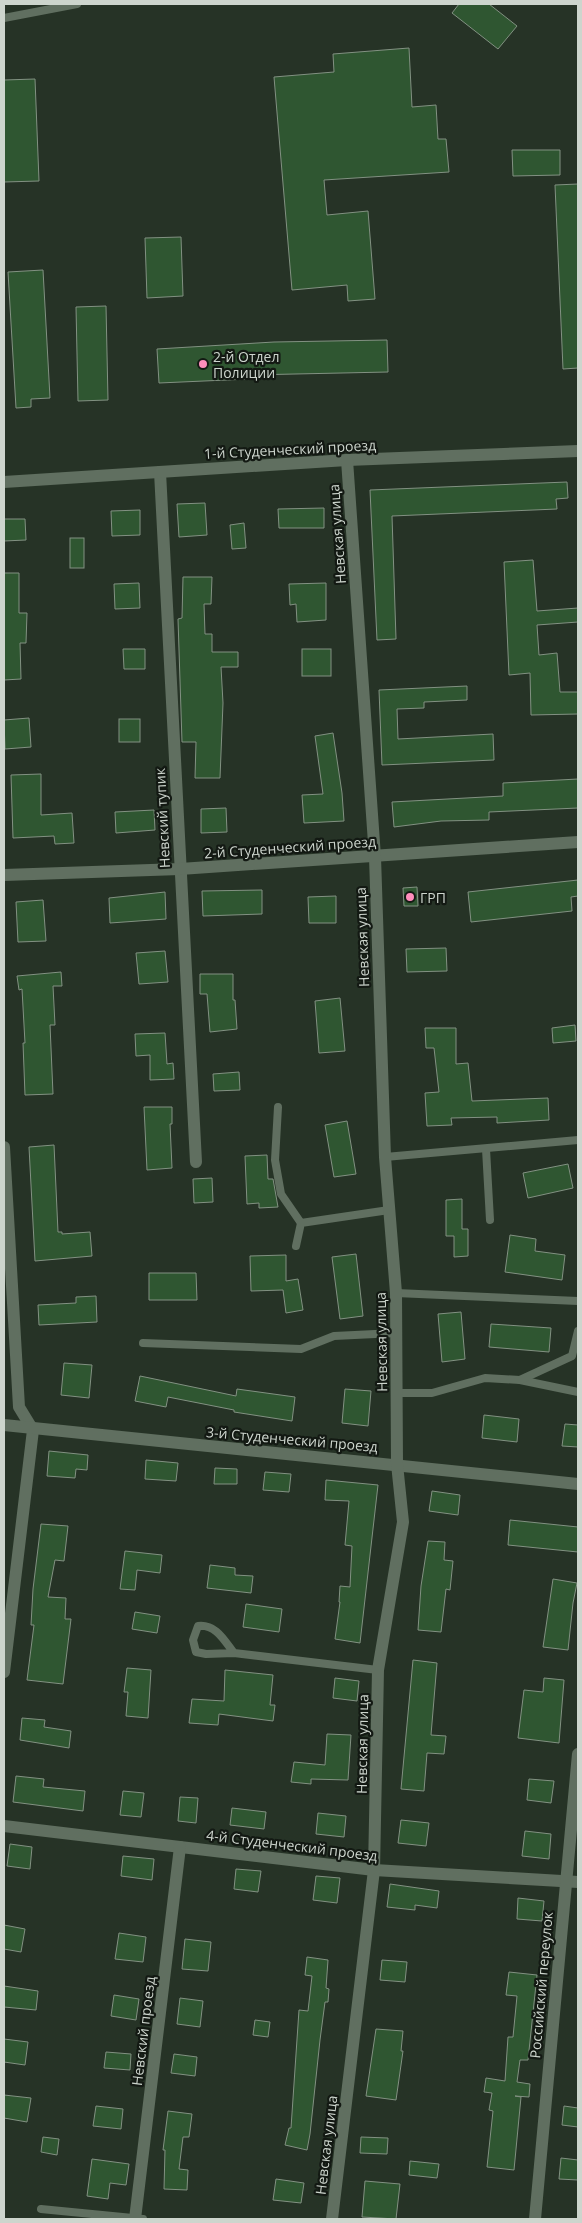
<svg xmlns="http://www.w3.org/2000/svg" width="582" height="2223" font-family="'Open Sans',sans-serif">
  <rect width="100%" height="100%" fill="#263326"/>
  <g fill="#2f5631" stroke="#829182">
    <polygon points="459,4 489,4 517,26 498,49 452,13"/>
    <polygon points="409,48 412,107 436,105 438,139 446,139 449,172 324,180 327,215 368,211 375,299 348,301 347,285 292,290 274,77 334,72 333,54"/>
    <polygon points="35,79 39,181 4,182 4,80"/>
    <polygon points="512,150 560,150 560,175 513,176"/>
    <polygon points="578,184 578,368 563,369 555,185"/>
    <polygon points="181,237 183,296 147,298 145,238"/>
    <polygon points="43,270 50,398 31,399 31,407 16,408 8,272"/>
    <polygon points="106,306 108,400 78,401 76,307"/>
    <polygon points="387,340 388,372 249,375 249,379 159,383 157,349 274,342"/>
    <polygon points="567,482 568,498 556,499 557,509 392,516 396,639 377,640 370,490"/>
    <polygon points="205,503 207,535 179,537 177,504"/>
    <polygon points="324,508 324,528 279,528 278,509"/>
    <polygon points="140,510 140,535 112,536 111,511"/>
    <polygon points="4,519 25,519 26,540 4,541"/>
    <polygon points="244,523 246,548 232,549 230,525"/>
    <rect x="70" y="538" width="14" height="30"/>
    <polygon points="533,560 537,611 578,608 578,622 537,625 539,655 557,653 560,692 578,692 578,714 531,715 530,673 509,675 504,562"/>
    <polygon points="4,573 19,573 19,613 27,613 26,643 20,643 21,679 4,680"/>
    <polygon points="183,577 212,577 211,604 204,604 205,634 212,634 212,652 238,652 238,667 221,667 223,703 220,778 195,778 196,742 182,742 178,619 182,618"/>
    <polygon points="139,583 140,608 115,609 114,584"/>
    <polygon points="326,583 326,620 297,622 296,604 290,605 289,584"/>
    <polygon points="123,649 145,649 145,669 124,669"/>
    <rect x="302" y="649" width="29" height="27"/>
    <polygon points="467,686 467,700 424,702 424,708 397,709 398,739 493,734 494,760 382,765 379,690"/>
    <polygon points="29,718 31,747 5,749 4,720"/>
    <rect x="119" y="719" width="21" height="23"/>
    <polygon points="333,733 342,793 344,821 304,823 302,795 323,794 315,736"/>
    <polygon points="41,774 41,815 72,813 74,843 55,844 54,836 13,838 11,775"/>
    <polygon points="578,779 578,808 489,812 489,820 441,821 394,827 392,802 503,796 503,783"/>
    <polygon points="226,808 227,832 201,833 201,809"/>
    <polygon points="154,810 155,830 116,833 115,812"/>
    <polygon points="578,880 578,896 571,897 572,911 471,922 468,892"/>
    <polygon points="417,887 418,906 404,906 403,888"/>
    <polygon points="262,890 262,914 203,916 202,891"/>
    <polygon points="165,892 166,919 110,923 109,898"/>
    <polygon points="336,896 336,923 309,923 308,897"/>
    <polygon points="43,900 46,941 18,942 16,902"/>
    <polygon points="446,948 447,971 407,972 406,949"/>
    <polygon points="165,951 168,982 139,984 136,953"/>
    <polygon points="61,972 62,986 53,986 55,1025 50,1025 53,1094 25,1095 23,1043 25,1043 22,989 19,990 17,976"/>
    <polygon points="200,974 233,974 233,1000 235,1000 237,1029 210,1032 207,994 200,994"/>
    <polygon points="340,998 345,1051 319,1053 315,1001"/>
    <polygon points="575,1025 576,1041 553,1043 552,1028"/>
    <polygon points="425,1028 456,1028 456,1064 468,1063 472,1101 548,1098 549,1120 497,1123 497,1117 451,1118 452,1125 427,1126 425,1093 439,1092 434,1048 426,1048"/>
    <polygon points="165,1033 167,1064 173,1063 174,1079 150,1080 150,1055 136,1056 135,1034"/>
    <polygon points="239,1072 240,1090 214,1091 213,1074"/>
    <polygon points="144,1107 172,1107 172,1124 170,1124 172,1168 147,1170"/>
    <polygon points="347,1121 356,1174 334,1177 325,1125"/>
    <polygon points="54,1145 58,1232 62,1232 62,1234 90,1232 92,1256 35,1261 29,1147"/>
    <polygon points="267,1155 268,1179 273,1179 278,1207 259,1208 259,1203 247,1204 245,1156"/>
    <polygon points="568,1164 573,1188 528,1198 523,1173"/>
    <polygon points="212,1178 213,1202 194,1203 193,1179"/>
    <polygon points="462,1199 462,1229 468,1229 468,1256 454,1257 454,1236 446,1236 446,1200"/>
    <polygon points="510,1235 536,1239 535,1251 565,1255 562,1280 505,1272"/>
    <polygon points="356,1254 363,1316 340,1319 332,1257"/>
    <polygon points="286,1255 286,1281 298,1279 303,1310 286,1313 283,1290 251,1291 250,1256"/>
    <polygon points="149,1273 196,1273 197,1300 149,1300"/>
    <polygon points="96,1296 97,1322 39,1325 38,1305 76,1303 76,1297"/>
    <polygon points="461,1312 465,1359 442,1362 438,1314"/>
    <polygon points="491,1324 551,1328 549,1352 489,1347"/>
    <polygon points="64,1363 92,1365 89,1398 61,1395"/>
    <polygon points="140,1376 236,1396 237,1389 295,1397 292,1421 234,1412 234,1410 168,1397 166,1407 135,1401"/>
    <polygon points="345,1389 371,1391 368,1426 342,1423"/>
    <polygon points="484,1415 519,1419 517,1442 482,1438"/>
    <polygon points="565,1424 578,1425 578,1447 562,1446"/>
    <polygon points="49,1451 88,1455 87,1470 76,1469 75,1478 47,1476"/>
    <polygon points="146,1460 178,1463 176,1481 145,1479"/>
    <polygon points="215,1468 237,1469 237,1484 214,1484"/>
    <polygon points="265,1472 291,1474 289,1492 263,1490"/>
    <polygon points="326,1480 378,1485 360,1643 335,1639 340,1602 339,1602 340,1586 350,1587 352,1546 345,1545 349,1501 325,1500"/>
    <polygon points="432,1491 460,1495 458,1515 429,1511"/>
    <polygon points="510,1520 578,1527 578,1552 508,1545"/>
    <polygon points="41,1524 68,1526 64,1561 55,1560 48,1597 66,1598 65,1619 71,1619 63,1684 27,1680 34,1625 31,1625 33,1589"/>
    <polygon points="428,1541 445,1542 444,1560 453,1561 450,1590 446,1589 441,1632 418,1630 421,1586"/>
    <polygon points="125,1551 162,1555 160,1573 137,1570 135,1590 120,1589"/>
    <polygon points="210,1565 235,1568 235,1575 253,1576 251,1593 207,1588"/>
    <polygon points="553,1579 577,1583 573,1603 568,1650 543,1647"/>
    <polygon points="246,1604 282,1609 279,1632 243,1627"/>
    <polygon points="135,1612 160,1616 157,1633 132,1629"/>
    <polygon points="413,1660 437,1663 431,1735 446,1736 444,1754 427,1753 424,1791 401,1789"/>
    <polygon points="127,1668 151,1670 148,1718 126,1716 128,1692 124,1692"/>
    <polygon points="225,1670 273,1675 270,1705 275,1705 273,1721 219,1714 218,1725 189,1723 192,1699 224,1701"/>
    <polygon points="335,1678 359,1681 357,1701 333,1698"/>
    <polygon points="544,1678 564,1680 559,1743 518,1738 524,1690 543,1692"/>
    <polygon points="22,1718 45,1720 44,1727 71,1731 69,1748 20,1740"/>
    <polygon points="327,1734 351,1735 348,1780 311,1779 311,1784 291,1782 294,1762 325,1765"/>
    <polygon points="16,1776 44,1779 43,1787 85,1791 83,1811 13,1802"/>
    <polygon points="529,1779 554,1781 551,1803 527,1800"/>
    <polygon points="123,1791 144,1793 141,1817 120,1815"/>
    <polygon points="180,1797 198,1798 196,1823 178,1821"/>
    <polygon points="232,1808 266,1812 264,1829 230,1825"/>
    <polygon points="318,1813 346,1816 344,1837 316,1834"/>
    <polygon points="401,1820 429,1823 426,1846 398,1843"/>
    <polygon points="525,1831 551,1834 549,1859 522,1856"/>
    <polygon points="10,1844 32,1847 30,1869 7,1866"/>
    <polygon points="123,1856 154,1859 152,1880 121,1876"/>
    <polygon points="236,1869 261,1871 258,1892 234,1889"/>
    <polygon points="316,1876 340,1878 337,1903 313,1900"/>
    <polygon points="390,1884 439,1891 437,1908 415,1905 415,1910 387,1907"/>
    <polygon points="518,1898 544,1901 542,1921 517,1919"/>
    <polygon points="4,1925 25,1929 21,1952 4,1949"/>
    <polygon points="119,1933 146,1937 143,1962 115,1959"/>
    <polygon points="185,1939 211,1942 208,1971 182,1969"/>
    <polygon points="307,1957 328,1960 326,1988 329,1989 328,2002 325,2002 320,2040 310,2134 307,2150 285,2145 289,2128 291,2128 299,2010 308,2011 312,1976 305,1975"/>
    <polygon points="382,1960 407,1962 405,1982 380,1980"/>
    <polygon points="509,1972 537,1975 528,2060 520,2060 517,2082 530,2084 529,2097 515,2096 521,2097 514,2170 487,2167 493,2111 489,2110 492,2093 484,2092 486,2078 505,2081 508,2037 513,2037 517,1996 506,1995"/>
    <polygon points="4,1986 38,1991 36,2010 4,2007"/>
    <polygon points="114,1995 139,1999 136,2020 111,2016"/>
    <polygon points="180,1998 203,2001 200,2027 177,2024"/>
    <polygon points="255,2020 270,2022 268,2037 253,2035"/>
    <polygon points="376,2029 403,2031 401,2051 403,2051 396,2100 366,2096"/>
    <polygon points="4,2039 28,2042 25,2065 4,2062"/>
    <polygon points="106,2052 131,2054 130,2070 104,2068"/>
    <polygon points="174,2054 197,2057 195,2076 171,2073"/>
    <polygon points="4,2095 31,2098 27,2122 4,2118"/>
    <polygon points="96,2106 123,2109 121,2129 93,2126"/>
    <polygon points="564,2106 578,2108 578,2127 562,2125"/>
    <polygon points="168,2111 192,2114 189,2137 183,2137 179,2169 188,2170 187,2190 164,2189 165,2150 163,2150"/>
    <polygon points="43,2137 59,2139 57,2155 41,2152"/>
    <polygon points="361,2137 388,2138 387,2154 360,2153"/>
    <polygon points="561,2158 578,2160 578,2180 559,2179"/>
    <polygon points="92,2159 129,2164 126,2185 110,2183 108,2199 87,2196"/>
    <polygon points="410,2161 439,2164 437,2178 409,2175"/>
    <polygon points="276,2179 304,2183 301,2203 273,2200"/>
    <polygon points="365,2181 400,2184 396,2219 362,2217"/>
  </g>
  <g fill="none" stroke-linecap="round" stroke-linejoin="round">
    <g stroke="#606f60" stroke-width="8">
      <polyline points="4,18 77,4"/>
      <polyline points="278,1107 275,1160 281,1194 301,1223"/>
      <polyline points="486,1149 490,1220"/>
      <polyline points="385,1157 578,1140"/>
      <polyline points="296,1246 301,1223 389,1210"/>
      <polyline points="396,1293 578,1301"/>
      <polyline points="143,1343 301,1349 334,1336 396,1333"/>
      <polyline points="520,1380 578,1392"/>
      <polyline points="398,1393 432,1393 485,1378 520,1380 572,1356 578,1331"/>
      <path d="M234,1653L206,1654L196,1652L193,1640L198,1626C216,1624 224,1640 234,1653L378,1670"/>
      <polyline points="41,2209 143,2219"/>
    </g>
    <g stroke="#606f60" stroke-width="12">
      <polyline points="160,472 196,1162"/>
      <polyline points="4,482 347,460 578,451"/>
      <polyline points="4,875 180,869 578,842"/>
      <polyline points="4,1147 19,1407 33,1430 4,1672"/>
      <polyline points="4,1425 578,1484"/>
      <polyline points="4,1826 374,1870 578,1882"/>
      <polyline points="135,2219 180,1847"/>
      <polyline points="332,2219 374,1870 378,1670 403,1522 397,1464 396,1293 385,1157 375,857 347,460"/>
      <polyline points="535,2219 578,1754"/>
    </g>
  </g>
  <g fill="#fe8ebb" stroke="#131913" stroke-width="2">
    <circle cx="203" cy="364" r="5"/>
    <circle cx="410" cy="897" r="5"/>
  </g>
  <g text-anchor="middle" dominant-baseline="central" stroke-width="4.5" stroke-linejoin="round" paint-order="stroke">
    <g font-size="14" fill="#cdd5cd" stroke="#131913" text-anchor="start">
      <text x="213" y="356">2-й Отдел<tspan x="213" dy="16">Полиции</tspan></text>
      <text x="420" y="897">ГРП</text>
    </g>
    <g font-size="14" fill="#cdd5cd" stroke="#131913">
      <text transform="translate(290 449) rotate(-3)">1-й Студенческий проезд</text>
      <text transform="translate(337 534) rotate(-94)">Невская улица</text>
      <text transform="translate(162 818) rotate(-93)">Невский тупик</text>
      <text transform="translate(290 847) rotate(-4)">2-й Студенческий проезд</text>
      <text transform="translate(362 937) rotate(-92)">Невская улица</text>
      <text transform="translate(381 1342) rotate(-91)">Невская улица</text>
      <text transform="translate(292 1439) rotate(5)">3-й Студенческий проезд</text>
      <text transform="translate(362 1744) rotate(-89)">Невская улица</text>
      <text transform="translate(292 1845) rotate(7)">4-й Студенческий проезд</text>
      <text transform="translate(541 1985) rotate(-85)">Российский переулок</text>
      <text transform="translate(143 2031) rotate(-83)">Невский проезд</text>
      <text transform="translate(326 2145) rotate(-83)">Невская улица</text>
    </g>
  </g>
  <rect width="582" height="2223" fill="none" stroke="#cdd5cd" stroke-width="10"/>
</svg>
